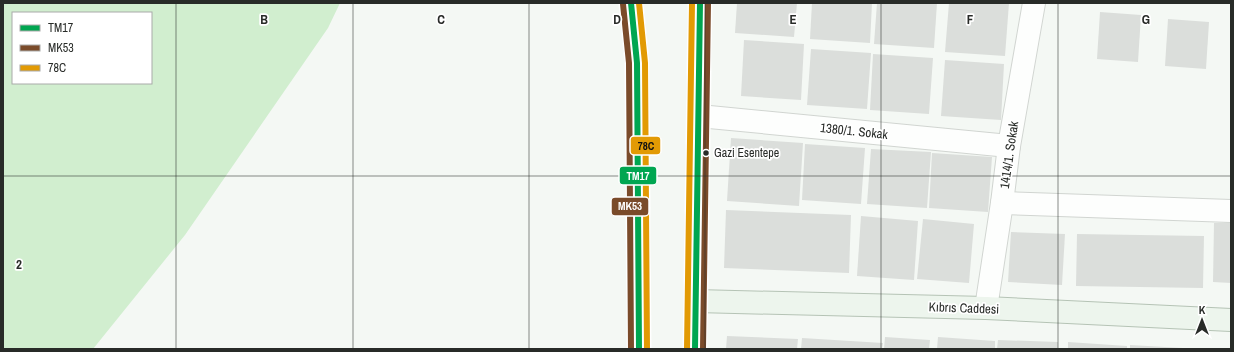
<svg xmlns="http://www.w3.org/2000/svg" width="1234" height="352" font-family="'Archivo Narrow',sans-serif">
  <rect width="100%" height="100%" fill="#f4f8f4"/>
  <path fill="#d1eecf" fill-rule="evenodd" d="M3,3H340L328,28L185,235L93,349H3ZM13,13H151V83H13Z"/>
  <g fill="#dbdedb">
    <polygon points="737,3 797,3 794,37 735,33"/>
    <polygon points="812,3 872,3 870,43 810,39"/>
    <polygon points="877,3 937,3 934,48 874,44"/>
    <polygon points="949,3 1009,3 1005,56 945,52"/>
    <polygon points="1100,12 1141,15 1138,62 1097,59"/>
    <polygon points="1168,19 1209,22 1206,69 1165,66"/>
    <polygon points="744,40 804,44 801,100 741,96"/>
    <polygon points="811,49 871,53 867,109 807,105"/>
    <polygon points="873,54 933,58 929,114 870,110"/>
    <polygon points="945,60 1004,64 1001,120 941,116"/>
    <polygon points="731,138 803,143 799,206 727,201"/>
    <polygon points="805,144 865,148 861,204 802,200"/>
    <polygon points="871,149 931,152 927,208 867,204"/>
    <polygon points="932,153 992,157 988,212 929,208"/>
    <polygon points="726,210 851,215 849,273 724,268"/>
    <polygon points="861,216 918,221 914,280 857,276"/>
    <polygon points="923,219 974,224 969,283 917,279"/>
    <polygon points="1214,223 1231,223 1231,283 1213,282"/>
    <polygon points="1011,232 1065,234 1062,285 1008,282"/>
    <polygon points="1077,234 1204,236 1203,288 1076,286"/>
    <polygon points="727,336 798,339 797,349 726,349"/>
    <polygon points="885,337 930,340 929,349 884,349"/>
    <polygon points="938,337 995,341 995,349 937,349"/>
    <polygon points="802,338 883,343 882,349 801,349"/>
    <polygon points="998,340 1058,342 1058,349 997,349"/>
    <polygon points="1068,342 1127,346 1127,349 1068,349"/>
    <polygon points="1130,345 1183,348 1183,349 1130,349"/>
  </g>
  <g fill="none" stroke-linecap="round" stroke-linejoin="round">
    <g stroke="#d1d5d1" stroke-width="24">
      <g id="minor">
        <polyline points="699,116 1009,146"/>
        <polyline points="1002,203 1231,211"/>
        <polyline points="986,308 1002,203 1009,146 1034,3"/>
      </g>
    </g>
    <g stroke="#b5c3b5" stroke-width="24">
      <g id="major">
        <polyline points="631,3 637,63 639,349"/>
        <polyline points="696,301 986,308 1231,320"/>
        <polyline points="695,349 700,3"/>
      </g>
    </g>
    <use href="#minor" stroke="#fdfefd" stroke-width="22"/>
    <use href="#major" stroke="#edf5ed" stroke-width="22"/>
    <g stroke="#fff" stroke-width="9">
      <g id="bus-1">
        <polyline points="631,3 637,63 639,349"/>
        <polyline points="695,349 700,3"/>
      </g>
    </g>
    <g stroke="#fff" stroke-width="9">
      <g id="bus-2">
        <polyline points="623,4 629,63 631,349"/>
        <polyline points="703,349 708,3"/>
      </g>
    </g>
    <g stroke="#fff" stroke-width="9">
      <g id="bus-3">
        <polyline points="639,3 645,63 647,349"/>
        <polyline points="687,349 692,3"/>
      </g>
    </g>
    <use href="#bus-1" stroke="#00a651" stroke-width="6"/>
    <use href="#bus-2" stroke="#7a4b2a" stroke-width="6"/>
    <use href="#bus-3" stroke="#e29a04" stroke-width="6"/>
  </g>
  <path fill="none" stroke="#282b28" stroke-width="1" stroke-opacity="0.55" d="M176,3V349M353,3V349M529,3V349M705,3V349M881,3V349M1058,3V349M3,176H1231"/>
  <circle fill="#282b28" stroke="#fff" stroke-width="1.5" cx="706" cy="153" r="3.5"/>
  <g text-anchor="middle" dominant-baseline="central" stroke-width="3.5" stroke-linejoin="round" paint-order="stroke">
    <g font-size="12" fill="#282b28" stroke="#fff" text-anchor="start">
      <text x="714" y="153">Gazi Esentepe</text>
    </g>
    <g font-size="13" fill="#282b28" stroke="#fff">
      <text transform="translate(854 131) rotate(6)">1380/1. Sokak</text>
      <text transform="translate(1009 155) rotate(-82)">1414/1. Sokak</text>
      <text transform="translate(964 308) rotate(2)">Kıbrıs Caddesi</text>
    </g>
  </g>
  <g font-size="13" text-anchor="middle" font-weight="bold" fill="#282b28" stroke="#fff" stroke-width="3.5" stroke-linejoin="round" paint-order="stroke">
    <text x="264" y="24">B</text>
    <text x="441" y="24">C</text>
    <text x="617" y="24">D</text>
    <text x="793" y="24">E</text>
    <text x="970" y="24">F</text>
    <text x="1146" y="24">G</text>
    <text x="19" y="269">2</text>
  </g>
  <g stroke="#fff" stroke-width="1.5">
    <rect x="630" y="136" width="31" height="19" rx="4" fill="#e29a04"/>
    <rect x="619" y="166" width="38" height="19" rx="4" fill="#00a651"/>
    <rect x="611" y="197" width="38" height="19" rx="4" fill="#7a4b2a"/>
  </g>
  <g font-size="11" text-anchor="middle" font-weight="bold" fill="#fff">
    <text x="638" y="180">TM17</text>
    <text x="630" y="210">MK53</text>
  </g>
  <g font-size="11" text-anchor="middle" font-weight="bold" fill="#111">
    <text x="646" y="150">78C</text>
  </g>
  <rect width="1234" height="352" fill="none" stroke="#282b28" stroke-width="8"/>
  <rect x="12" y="12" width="140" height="72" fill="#ffffff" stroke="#a9aaa9"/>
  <rect x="20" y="25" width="20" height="6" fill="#00a651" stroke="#a9aaa9"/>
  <text x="48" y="32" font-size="12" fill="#282b28">TM17</text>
  <rect x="20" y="45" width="20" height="6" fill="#7a4b2a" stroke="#a9aaa9"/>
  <text x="48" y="52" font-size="12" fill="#282b28">MK53</text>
  <rect x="20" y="65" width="20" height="6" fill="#e29a04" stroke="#a9aaa9"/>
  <text x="48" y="72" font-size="12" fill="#282b28">78C</text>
  <g transform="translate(1202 320)" stroke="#ffffff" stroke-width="3" paint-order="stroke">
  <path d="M0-3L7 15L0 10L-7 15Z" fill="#282b28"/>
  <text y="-6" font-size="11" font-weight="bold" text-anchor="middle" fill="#282b28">K</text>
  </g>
</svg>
